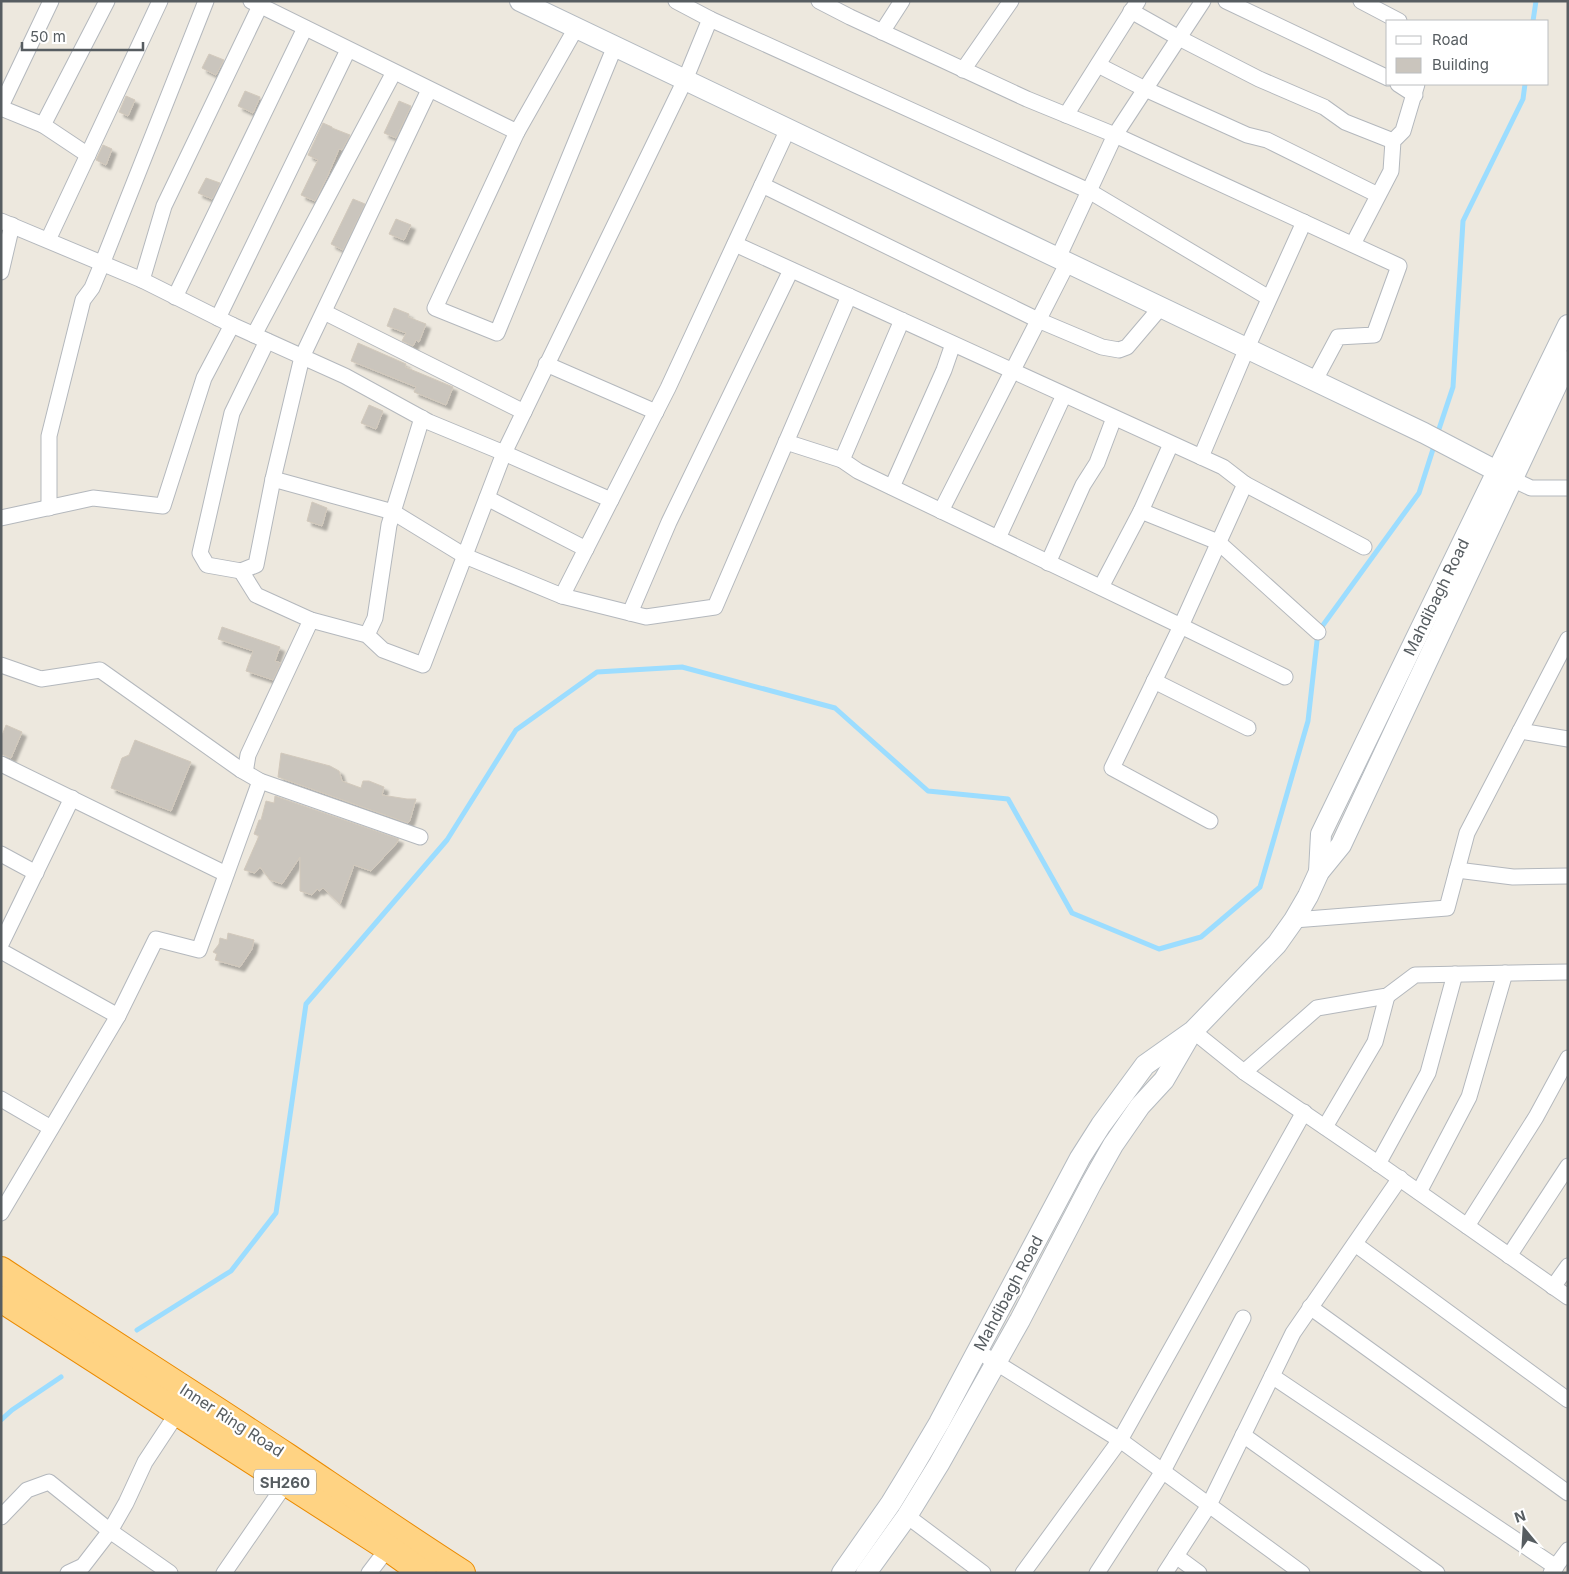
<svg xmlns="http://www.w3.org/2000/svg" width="1569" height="1574" font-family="Inter,sans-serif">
  <defs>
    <filter id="shadow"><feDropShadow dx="4.5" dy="4.5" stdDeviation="1" flood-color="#0004"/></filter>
  </defs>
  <rect width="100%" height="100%" fill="#ede8de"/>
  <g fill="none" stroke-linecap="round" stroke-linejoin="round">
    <g stroke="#9cddff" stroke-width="5">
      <polyline points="1533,21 1536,1"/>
      <polyline points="1437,435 1453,387 1463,221 1523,99 1525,84"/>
      <polyline points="137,1330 231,1271 276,1213 306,1004 447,840 516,730 597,672 682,667 835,708 928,791 1008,799 1072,913 1159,949 1201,937 1260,887 1308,721 1318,632 1419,493 1435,443"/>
      <polyline points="1,1420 12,1410 61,1377"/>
    </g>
  </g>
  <g fill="#cac5bd" stroke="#d2c9bc" filter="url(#shadow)">
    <polygon points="209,54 224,60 216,75 202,68"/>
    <polygon points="245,91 260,97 253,113 238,106"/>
    <polygon points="126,96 135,100 128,116 119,112"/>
    <polygon points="399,101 411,106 396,138 384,133"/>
    <polygon points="323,123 332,127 332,128 350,135 342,150 339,149 328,175 315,201 301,195 318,160 308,155"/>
    <polygon points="103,145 112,149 106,165 96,160"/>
    <polygon points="206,178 220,183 212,199 198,193"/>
    <polygon points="353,199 365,204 343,250 331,244"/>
    <polygon points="396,219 411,225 404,240 389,234"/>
    <polygon points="394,308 409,314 408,317 426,324 419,342 416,340 413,346 402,341 406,333 387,326"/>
    <polygon points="358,343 406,364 405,367 453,387 446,405 414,392 416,387 351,361"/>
    <polygon points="369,405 383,411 376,429 361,423"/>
    <polygon points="312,502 327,508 322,526 307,521"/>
    <polygon points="222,627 280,647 275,661 281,663 273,680 246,671 253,651 218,639"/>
    <polygon points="6,725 22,732 11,758 1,754 1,738"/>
    <polygon points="135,740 191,762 171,811 111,788 122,758 129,755"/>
    <polygon points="281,753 330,766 339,771 342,781 361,788 363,781 369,781 384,787 382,795 407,799 416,799 410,820 408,823 278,777"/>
    <polygon points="275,796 399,839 396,844 371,871 354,865 340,904 323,888 319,891 317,889 312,895 300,891 300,857 282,884 270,880 260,867 255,873 244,870 259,836 254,834 259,820 261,820 266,801 274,803"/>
    <polygon points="228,933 254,940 252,949 240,967 215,960 217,954 213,952 219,944 220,938 227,940"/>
  </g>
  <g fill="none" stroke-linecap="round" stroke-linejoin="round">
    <g stroke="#b4b8bd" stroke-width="17">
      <g id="street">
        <polyline points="251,1 517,132 576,28"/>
        <polyline points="676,1 710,19"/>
        <polyline points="819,1 850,17 1027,99 1115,135 1399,266 1374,335 1338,337 1315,380"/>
        <polyline points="1226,1 1388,78"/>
        <polyline points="1361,1 1399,21"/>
        <polyline points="1131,11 1179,38 1259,79 1324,107 1345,122 1393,141"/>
        <polyline points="882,32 902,1"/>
        <polyline points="1098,65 1145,89 1247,135 1267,140 1378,195"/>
        <polyline points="963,70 1011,1"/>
        <polyline points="1398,84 1415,95"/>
        <polyline points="1,106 51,1"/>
        <polyline points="1,108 43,125"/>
        <polyline points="1066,115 1138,1"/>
        <polyline points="517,132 435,308 497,333 615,46"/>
        <polyline points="88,155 43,125 107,1"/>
        <polyline points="762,185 1038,320 1102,347 1119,350 1127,347 1161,307"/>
        <polyline points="1,221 142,280 232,325 345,376 429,422 504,453 685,80 710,19 1089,191 1269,298"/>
        <polyline points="48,240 160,1"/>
        <polyline points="735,244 1223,467 1245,484 1181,626 858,471 842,460 902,320"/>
        <polyline points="1353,244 1391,171 1393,141 1403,131 1417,84"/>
        <polyline points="1058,258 1115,135 1203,1"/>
        <polyline points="1,272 12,225"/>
        <polyline points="142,280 164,206 260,6"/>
        <polyline points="175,297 305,28"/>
        <polyline points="324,312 524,412"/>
        <polyline points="218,318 348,50"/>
        <polyline points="254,335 394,72"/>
        <polyline points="267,341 232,413 200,553 207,565 241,571 256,565 273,479 302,357 429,90"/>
        <polyline points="546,364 656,412"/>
        <polyline points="786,442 842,460"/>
        <polyline points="1201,457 1247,348 1304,222"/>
        <polyline points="273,479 393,512 465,556 562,596 668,388 788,129"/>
        <polyline points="1512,479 1531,488 1568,488"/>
        <polyline points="1245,484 1364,547"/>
        <polyline points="892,487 944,370 953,344"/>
        <polyline points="487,498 586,549"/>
        <polyline points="49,508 49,436 83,300 92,288 102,264 206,1"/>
        <polyline points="941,511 1068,262"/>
        <polyline points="1141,511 1218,542 1318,632"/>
        <polyline points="1,518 93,498 163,506 204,378 232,325"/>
        <polyline points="998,538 1064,395"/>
        <polyline points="1048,563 1083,485 1097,463 1114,418"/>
        <polyline points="241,571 256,595 311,620 367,635 383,650 423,665 504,453 611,500"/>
        <polyline points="1101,587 1141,511 1171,444"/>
        <polyline points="562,596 646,617 715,607 849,296"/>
        <polyline points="630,613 669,522 791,270"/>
        <polyline points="367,635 375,618 389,525 422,418"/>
        <polyline points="1,665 41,679 100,670 241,770 260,781 420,837"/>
        <polyline points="1154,681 1248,728"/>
        <polyline points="1520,731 1568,739"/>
        <polyline points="1,764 226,874"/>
        <polyline points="241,770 246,767 248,755 311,620"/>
        <polyline points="1210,821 1112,768 1181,626 1285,677"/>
        <polyline points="1,854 36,873"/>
        <polyline points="1457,870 1513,877 1568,876"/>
        <polyline points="1294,920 1447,908 1467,833 1568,639"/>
        <polyline points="1,944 72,798"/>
        <polyline points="1,951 118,1016"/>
        <polyline points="1193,1031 1244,1072 1373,1160 1568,1297"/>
        <polyline points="1244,1072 1317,1008 1387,996 1415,975 1568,972"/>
        <polyline points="1,1099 51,1128"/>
        <polyline points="1325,1127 1375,1042 1387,996"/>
        <polyline points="1378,1164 1428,1073 1455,974"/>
        <polyline points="1419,1192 1469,1097 1505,973"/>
        <polyline points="1,1213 118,1016 156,939 199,950 260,781"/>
        <polyline points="1467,1226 1536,1117 1568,1058"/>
        <polyline points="1355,1244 1568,1400"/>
        <polyline points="1509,1256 1568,1166"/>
        <polyline points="1553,1287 1568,1266"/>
        <polyline points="1310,1307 1568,1493"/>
        <polyline points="987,1357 1120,1440 1302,1573"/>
        <polyline points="1272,1376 1556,1567"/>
        <polyline points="1243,1435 1437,1573"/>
        <polyline points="907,1516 983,1573"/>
        <polyline points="1,1517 27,1490 49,1482 110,1531 126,1503 145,1462 178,1412"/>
        <polyline points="1176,1556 1199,1573"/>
        <polyline points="68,1573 83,1566 110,1531 170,1573"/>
        <polyline points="224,1573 286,1483"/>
        <polyline points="369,1573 388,1548"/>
        <polyline points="1023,1573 1120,1440 1304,1112"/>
        <polyline points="1097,1573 1163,1471 1243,1318"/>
        <polyline points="1165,1573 1209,1505 1293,1333 1400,1178"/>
        <polyline points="1551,1573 1568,1550"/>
      </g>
    </g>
    <g stroke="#b4bac0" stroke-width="22">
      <g id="secondary">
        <polyline points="520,1 1424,433 1512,479"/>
        <polyline points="1319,872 1321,834 1568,325"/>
        <polyline points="842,1573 891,1503 913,1467 939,1423 1080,1158 1101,1125 1145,1065 1193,1031 1277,944 1294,920 1308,896 1319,872 1341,845 1568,361"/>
        <polyline points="866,1573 907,1516 939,1464 1020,1320 1091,1184 1113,1145 1140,1106 1164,1080 1189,1037"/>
      </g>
    </g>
    <g stroke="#eb8b00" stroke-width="28">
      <g id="highway">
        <path d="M1,1270C96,1333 193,1394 288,1457C346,1496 403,1535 462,1573"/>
        <polyline points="1,1299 388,1548 423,1573"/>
      </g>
    </g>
    <use href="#street" stroke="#fff" stroke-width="15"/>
    <use href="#secondary" stroke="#fff" stroke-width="20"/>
    <use href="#highway" stroke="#ffd383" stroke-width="26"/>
  </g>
  <g text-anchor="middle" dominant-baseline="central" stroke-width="4.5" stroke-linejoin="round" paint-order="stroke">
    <rect fill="#fff" stroke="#898e90" stroke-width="1" x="254" y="1469.5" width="62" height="25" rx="4"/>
    <g font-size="15" font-weight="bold" fill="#575d61">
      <text x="285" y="1482">SH260</text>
    </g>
    <g font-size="16" fill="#575d61" stroke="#fff">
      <text transform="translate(1436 597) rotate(-64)">Mahdibagh Road</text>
      <text transform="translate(1008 1293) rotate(-62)">Mahdibagh Road</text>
      <text transform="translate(232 1420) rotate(33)">Inner Ring Road</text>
    </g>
  </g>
  <rect width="1569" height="1574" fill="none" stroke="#575d61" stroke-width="5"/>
  <rect x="1386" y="20" width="162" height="65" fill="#ffffff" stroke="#bcbec0"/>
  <rect x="1396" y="36" width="25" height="8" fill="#ffffff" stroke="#bcbec0"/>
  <text x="1432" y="45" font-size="15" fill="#575d61">Road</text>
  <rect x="1396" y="58" width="25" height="15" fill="#cac5bd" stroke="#bcbec0"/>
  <text x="1432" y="70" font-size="15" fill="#575d61">Building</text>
  <g transform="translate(1524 1529) rotate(342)" stroke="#ffffff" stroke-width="4" paint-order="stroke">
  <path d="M0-4L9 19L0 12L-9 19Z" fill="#575d61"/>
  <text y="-8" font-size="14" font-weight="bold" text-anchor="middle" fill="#575d61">N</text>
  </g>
  <path d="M22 42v8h121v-8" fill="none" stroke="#575d61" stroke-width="2.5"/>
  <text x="30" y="42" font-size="15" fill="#575d61" stroke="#ffffff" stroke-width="4" paint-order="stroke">50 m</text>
</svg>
